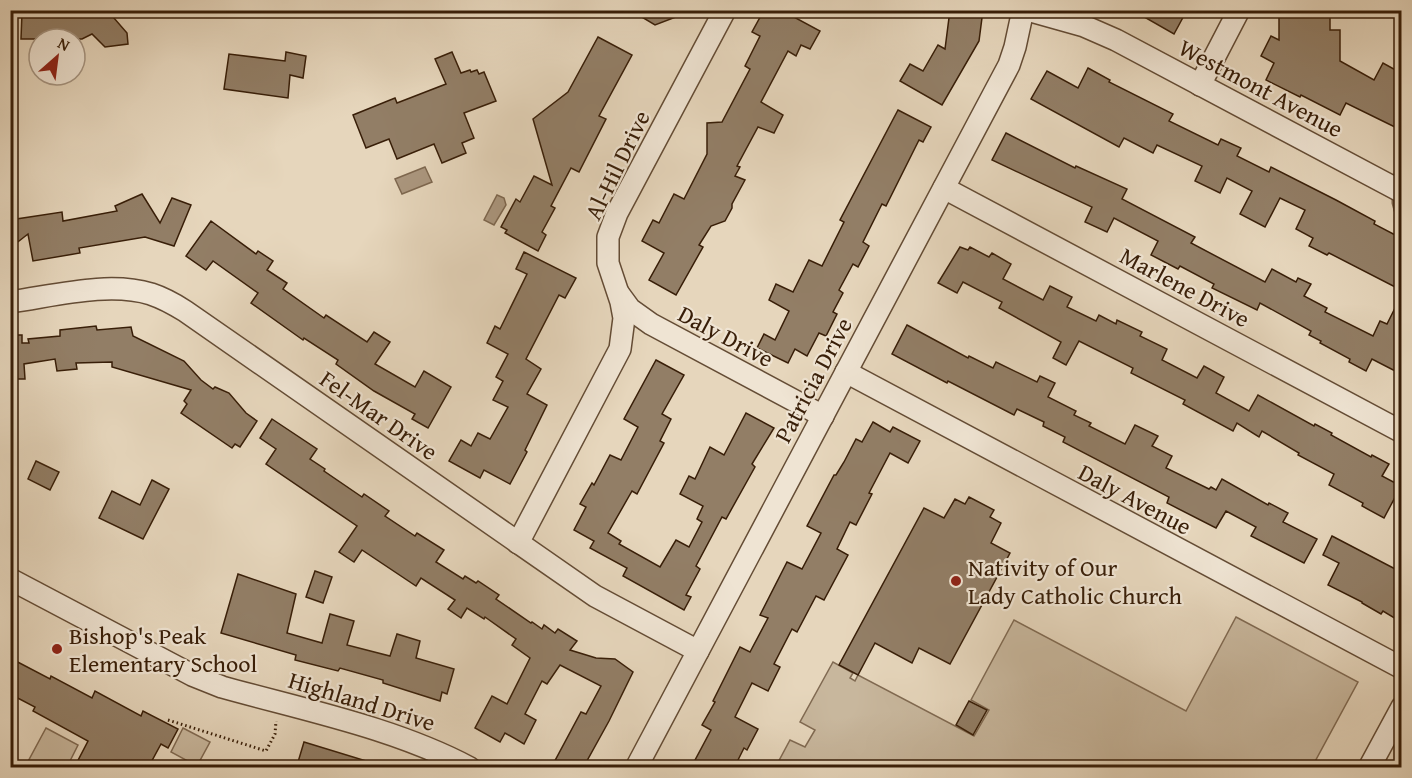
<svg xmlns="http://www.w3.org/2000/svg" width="1412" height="778" font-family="'Gentium Book Plus',serif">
  <rect width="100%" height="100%" fill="#e6d6bc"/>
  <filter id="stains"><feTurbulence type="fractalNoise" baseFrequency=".00333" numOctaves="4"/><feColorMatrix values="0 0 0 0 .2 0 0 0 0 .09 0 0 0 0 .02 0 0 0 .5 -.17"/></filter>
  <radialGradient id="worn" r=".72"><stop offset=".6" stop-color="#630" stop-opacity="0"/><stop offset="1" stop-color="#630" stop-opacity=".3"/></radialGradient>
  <g fill="#c8b79d" stroke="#806a52" stroke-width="1.5">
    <polygon points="1236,617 1358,682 1312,767 775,768 790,740 805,747 815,730 800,722 833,662 853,673 850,678 855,681 858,675 974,736 989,710 971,700 1014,620 1186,711"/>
    <polygon points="46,728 78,745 67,767 25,767"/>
    <polygon points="183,728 210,742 197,766 171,752"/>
  </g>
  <g fill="#ab977f" stroke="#7d674f" stroke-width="1.5">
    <polygon points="425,167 432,182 402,194 395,179"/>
    <polygon points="497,195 504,198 506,205 494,225 484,220"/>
  </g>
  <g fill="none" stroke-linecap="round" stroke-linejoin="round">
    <g stroke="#7d674f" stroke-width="5">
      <polyline points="1395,183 1402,125"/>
      <polyline points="1394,195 1394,203 1402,232"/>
    </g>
  </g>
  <g fill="#927e66" stroke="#381e08" stroke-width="1.5">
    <polygon points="77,10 107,10 127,33 128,44 105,47 92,34 82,39 21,39 22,13 69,15"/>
    <polygon points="630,10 689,10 689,12 655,25"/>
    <polygon points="764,10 781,10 820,31 810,49 801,45 796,56 788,51 761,102 783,115 774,133 758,127 737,166 740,167 735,176 745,180 732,204 732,208 725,221 711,226 699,245 703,247 676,295 649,280 664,253 642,241 653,220 659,223 674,194 684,199 707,154 707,123 722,122 750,69 745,66 760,36 752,32"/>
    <polygon points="950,10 983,10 979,41 942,105 900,81 910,64 923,71 938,45 945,49"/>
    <polygon points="1132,10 1187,10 1174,34"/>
    <polygon points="1293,10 1330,10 1330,30 1340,30 1340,61 1374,80 1383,63 1401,73 1401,130 1346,103 1340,115 1301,95 1300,97 1266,80 1274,63 1261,56 1271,36 1279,40 1279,13 1292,13"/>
    <polygon points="598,37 632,55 599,116 606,119 579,172 571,168 551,206 555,208 542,232 546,235 538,251 505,233 507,230 501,227 516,199 520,202 534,176 552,185 533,119 568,92"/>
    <polygon points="286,52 306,56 303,78 290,75 288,98 224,89 229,54 285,61"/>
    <polygon points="452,52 461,73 470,70 471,72 477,70 479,74 484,72 496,101 464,113 474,138 462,143 466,153 442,163 434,144 397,159 389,139 366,148 353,115 395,98 397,103 446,84 435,59"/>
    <polygon points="1088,68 1110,80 1109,82 1173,114 1169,121 1218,145 1221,139 1241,148 1237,156 1269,172 1271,167 1336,200 1375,221 1374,224 1401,238 1401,290 1329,253 1327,255 1309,246 1313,238 1296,229 1305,210 1280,198 1265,227 1240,214 1252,191 1227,178 1220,193 1195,181 1202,166 1157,145 1153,153 1124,138 1119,147 1031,99 1047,71 1078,88"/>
    <polygon points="898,110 931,127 923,142 919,140 886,206 882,204 863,242 869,246 858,267 853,264 839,290 843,293 833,312 837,314 826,336 819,333 807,356 795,349 788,363 757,348 764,334 775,340 789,311 769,300 776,284 793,292 809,260 822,266 844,222 840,220"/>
    <polygon points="1006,133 1075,168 1076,166 1127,189 1122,199 1195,237 1191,243 1265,282 1272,269 1296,282 1298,278 1311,284 1304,296 1327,308 1325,312 1373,336 1380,321 1387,324 1401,296 1401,374 1372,359 1366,371 1349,362 1350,359 1320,343 1321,341 1309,335 1311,331 1260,303 1257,310 1212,288 1214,284 1180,266 1178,269 1151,255 1158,241 1114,218 1107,232 1085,222 1092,207 992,160"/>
    <polygon points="142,194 160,223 172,198 191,205 174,246 145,237 79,248 80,253 33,261 28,234 10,248 10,220 62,212 63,221 117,211 115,206"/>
    <polygon points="211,221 256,254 258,251 273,261 267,270 287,283 283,289 324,318 326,315 367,342 374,332 390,342 375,364 415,387 424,371 451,387 428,428 412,419 415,414 374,391 336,364 338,360 304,338 303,340 251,303 258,293 213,261 206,270 186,256"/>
    <polygon points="960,247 968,250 970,247 989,257 992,253 1011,264 1003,279 1043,300 1050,286 1072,297 1067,307 1096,321 1099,315 1116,324 1117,320 1142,332 1140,336 1167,349 1162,360 1197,378 1204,366 1224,377 1216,393 1249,411 1258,395 1314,426 1315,424 1332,433 1331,435 1371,457 1372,455 1389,464 1382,476 1401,486 1384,518 1362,506 1363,503 1329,485 1334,474 1298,455 1299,453 1262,431 1259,437 1237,423 1233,431 1183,404 1185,400 1131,373 1133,368 1079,341 1066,365 1053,358 1061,342 999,308 1002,302 963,282 957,293 938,283"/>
    <polygon points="524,252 576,278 565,298 559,295 526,359 541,369 527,394 547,405 525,450 527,452 510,484 484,470 480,478 449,461 461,440 471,446 478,433 490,439 508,407 493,400 503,381 496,377 508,354 487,343 495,326 500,329 527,274 516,269"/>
    <polygon points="907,325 968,358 969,356 993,368 996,362 1037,382 1040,376 1055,383 1048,397 1076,411 1074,415 1091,423 1089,426 1125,444 1135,425 1158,436 1152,446 1172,456 1166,468 1209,489 1211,487 1216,490 1222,479 1268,505 1269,503 1288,513 1283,522 1317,539 1304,563 1251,536 1256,527 1226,511 1216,528 1167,503 1169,497 1063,442 1065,437 1043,426 1044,422 1017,409 1014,415 948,381 947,383 892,354"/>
    <polygon points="96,326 97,330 131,327 133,336 184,361 201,380 213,389 215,387 229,393 246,413 257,421 240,447 235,444 232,448 181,413 187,404 184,401 191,390 112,367 112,362 76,363 77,369 57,371 55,359 24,364 25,379 10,379 10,335 22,335 22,343 29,343 28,339 60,336 60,330"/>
    <polygon points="656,360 684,375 662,414 671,419 660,441 664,443 637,494 632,491 608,533 621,541 619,544 660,567 676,540 689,547 702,522 697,519 703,506 680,494 689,476 695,479 710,447 724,455 746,413 774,428 752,464 755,467 726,519 722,517 696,566 700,569 686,595 691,597 684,610 623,576 627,568 590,548 594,541 574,530 586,507 580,504 592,483 594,485 610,455 621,460 638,427 624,419"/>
    <polygon points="272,419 317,449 310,459 325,469 324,471 362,497 364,494 389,511 385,516 415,536 417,533 444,550 436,562 463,579 465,576 476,583 478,581 499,595 496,599 531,623 532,622 542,629 544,625 555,633 558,629 577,641 570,650 596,658 615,659 633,672 609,721 583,768 551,768 581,712 586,714 601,686 560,665 547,684 542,681 525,714 536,720 524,744 505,733 500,742 475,728 492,696 507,704 530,658 512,645 516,639 485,617 484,619 467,608 461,618 448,609 455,600 421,578 416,586 362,550 354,562 339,552 357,526 266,464 276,449 260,438"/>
    <polygon points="873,422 890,432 893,427 920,441 908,463 890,453 869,493 872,494 856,525 850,522 837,549 848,555 824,600 816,596 797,632 792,629 774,664 780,667 768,691 752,683 735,717 758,729 747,750 744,748 734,768 706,768 694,762 711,730 702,725 715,702 713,701 740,647 750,652 768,618 760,615 787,562 802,569 821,533 807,526 834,475 836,475 844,462 856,439 862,442"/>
    <polygon points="36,461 59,472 50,490 28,479"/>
    <polygon points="152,480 169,489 143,539 99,518 112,491 140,505"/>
    <polygon points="969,497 994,510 990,517 1001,523 991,543 1010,553 950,664 919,648 912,663 875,643 858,675 839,665 924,508 944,518 955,499 965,504"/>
    <polygon points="1332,536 1401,572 1401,622 1383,611 1381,614 1362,603 1362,602 1328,585 1339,563 1323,555"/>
    <polygon points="315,571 332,577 323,603 306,597"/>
    <polygon points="238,574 296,594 287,633 322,643 330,614 354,621 347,645 390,656 397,634 420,641 416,658 454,669 447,694 442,692 440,701 383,683 383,680 340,668 338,671 295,660 296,655 221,633"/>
    <polygon points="10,658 50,679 51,676 92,698 95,691 141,716 143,711 178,729 168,748 161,744 148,768 74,768 88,741 33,711 35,707 10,694"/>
    <polygon points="969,701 987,710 973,735 956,725"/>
    <polygon points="304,742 376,764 375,768 314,768 298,762"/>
  </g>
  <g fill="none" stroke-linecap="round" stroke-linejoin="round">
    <g stroke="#644c35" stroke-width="24">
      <g id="street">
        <polyline points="1027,10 1084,26 1116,40 1402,192"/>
        <polyline points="1200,85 1239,10"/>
        <polyline points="944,188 1402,432"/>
        <polyline points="619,294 630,309 651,324 823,416"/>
        <path d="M10,302C54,296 108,281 151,294C163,298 174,304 185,311L595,596L698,651"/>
        <polyline points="846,372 1402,668"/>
        <polyline points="518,543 620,349 624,318 621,302 608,263 608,237 617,213 725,10"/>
        <path d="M10,579L192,675L222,687C304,710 395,728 470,768"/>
        <polyline points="636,768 1009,65 1015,47 1023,10"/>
        <polyline points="1369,768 1402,707"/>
      </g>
    </g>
    <polyline stroke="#381e08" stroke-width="3" stroke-dasharray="1.5 3" stroke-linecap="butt" points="168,720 266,751 275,734 276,721"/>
    <use href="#street" stroke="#efe4d3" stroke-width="21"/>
  </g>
  <g fill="#8f2418" stroke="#efe4d3" stroke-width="2">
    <circle cx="956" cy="581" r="6"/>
    <circle cx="57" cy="649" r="6"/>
  </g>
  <g text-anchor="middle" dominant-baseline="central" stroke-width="4.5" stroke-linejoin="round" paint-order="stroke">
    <g font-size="24" fill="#381e08" stroke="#efe4d3">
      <text transform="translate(1261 88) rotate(28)">Westmont Avenue</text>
      <text transform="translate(617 165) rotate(-64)">Al-Hil Drive</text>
      <text transform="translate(1185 287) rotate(28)">Marlene Drive</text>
      <text transform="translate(726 336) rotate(28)">Daly Drive</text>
      <text transform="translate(813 380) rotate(-62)">Patricia Drive</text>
      <text transform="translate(379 415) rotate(35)">Fel-Mar Drive</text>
      <text transform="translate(1135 499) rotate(28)">Daly Avenue</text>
      <text transform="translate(362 701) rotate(17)">Highland Drive</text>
    </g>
    <g font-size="24" fill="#381e08" stroke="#efe4d3" text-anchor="start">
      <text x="968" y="567">Nativity of Our<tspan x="968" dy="28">Lady Catholic Church</tspan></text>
      <text x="69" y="635">Bishop's Peak<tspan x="69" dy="28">Elementary School</tspan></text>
    </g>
  </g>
  <rect width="1412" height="778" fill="none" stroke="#e6d6bc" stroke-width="36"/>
  <rect x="12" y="12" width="1388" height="754" fill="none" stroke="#381e08" stroke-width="3"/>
  <rect x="18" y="18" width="1376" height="742" fill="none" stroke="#381e08" stroke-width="1.5"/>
  <g transform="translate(57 57) rotate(28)"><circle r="28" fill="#efe4d3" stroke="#a69582" stroke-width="1.5"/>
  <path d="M0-4.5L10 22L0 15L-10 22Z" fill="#8f2418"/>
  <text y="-9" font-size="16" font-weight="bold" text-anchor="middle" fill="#381e08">N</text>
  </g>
  <rect width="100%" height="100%" filter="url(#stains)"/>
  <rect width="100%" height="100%" fill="url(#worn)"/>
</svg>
